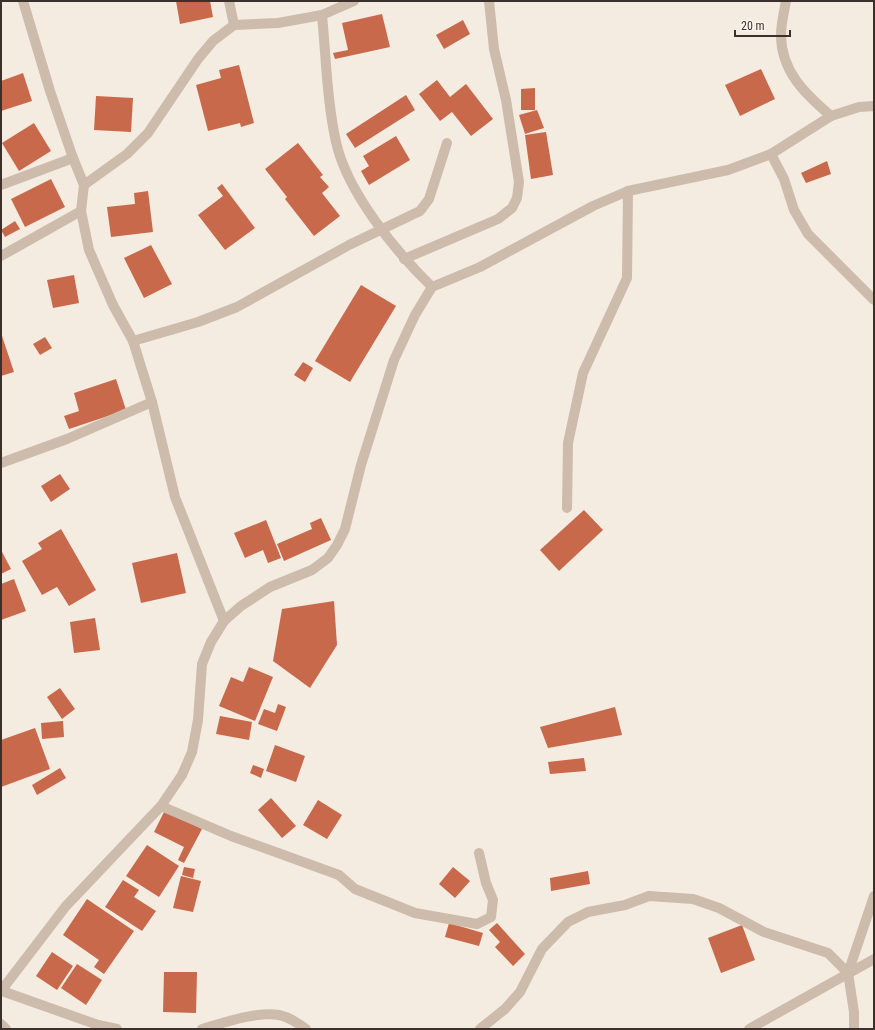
<svg xmlns="http://www.w3.org/2000/svg" width="875" height="1030" font-family="'Roboto Condensed',sans-serif">
  <rect width="100%" height="100%" fill="#f4ebe1"/>
  <g fill="#c8694b">
    <polygon points="176,1 210,1 213,17 180,24"/>
    <polygon points="382,14 390,47 335,59 333,53 348,50 342,23"/>
    <polygon points="463,20 470,34 444,49 436,35"/>
    <polygon points="239,65 254,123 241,127 240,123 208,131 196,85 221,78 219,70"/>
    <polygon points="761,69 775,99 740,116 725,85"/>
    <polygon points="23,73 32,101 1,111 1,81"/>
    <polygon points="437,80 450,97 466,84 493,119 471,136 452,112 440,121 419,94"/>
    <polygon points="535,88 535,110 521,110 521,89"/>
    <polygon points="406,95 415,110 355,148 346,134"/>
    <polygon points="96,96 133,98 131,132 94,130"/>
    <polygon points="537,110 544,128 525,134 519,115"/>
    <polygon points="34,123 51,151 19,171 2,143"/>
    <polygon points="546,132 553,175 531,179 525,135"/>
    <polygon points="396,136 410,160 369,185 361,171 369,166 363,156"/>
    <polygon points="298,143 323,175 320,177 329,187 322,193 340,216 314,236 285,199 287,197 265,169"/>
    <polygon points="827,161 831,174 806,183 801,173"/>
    <polygon points="51,179 65,207 25,227 11,199"/>
    <polygon points="222,184 255,228 225,250 198,215 223,196 217,188"/>
    <polygon points="148,191 153,232 111,237 107,207 135,204 134,193"/>
    <polygon points="15,221 20,229 5,237 1,230"/>
    <polygon points="151,245 172,284 144,298 124,258"/>
    <polygon points="74,275 79,303 53,308 47,280"/>
    <polygon points="361,285 396,306 350,382 315,361"/>
    <polygon points="1,333 14,372 1,376"/>
    <polygon points="45,337 52,348 40,355 33,344"/>
    <polygon points="303,362 313,368 305,382 294,375"/>
    <polygon points="116,379 126,410 69,429 64,416 79,411 74,393"/>
    <polygon points="60,474 70,489 51,502 41,486"/>
    <polygon points="584,510 603,530 559,571 540,550"/>
    <polygon points="321,518 331,540 284,561 277,544 312,529 310,523"/>
    <polygon points="266,520 281,558 268,563 263,550 245,558 234,533"/>
    <polygon points="61,529 96,590 69,606 57,587 42,595 22,561 42,549 38,543"/>
    <polygon points="1,550 11,569 1,574"/>
    <polygon points="177,553 186,593 141,603 132,563"/>
    <polygon points="14,579 26,611 1,620 1,584"/>
    <polygon points="334,601 337,645 310,688 273,661 282,609"/>
    <polygon points="95,618 100,650 74,653 70,622"/>
    <polygon points="249,667 273,677 255,721 219,706 231,677 243,682"/>
    <polygon points="60,688 75,709 62,719 47,697"/>
    <polygon points="278,704 286,707 277,731 258,724 264,709 275,713"/>
    <polygon points="615,707 622,735 548,748 540,727"/>
    <polygon points="220,716 252,722 249,740 216,734"/>
    <polygon points="63,721 64,737 42,739 41,723"/>
    <polygon points="35,728 50,769 1,787 1,740"/>
    <polygon points="275,745 305,756 296,782 266,771"/>
    <polygon points="584,758 586,771 550,774 548,762"/>
    <polygon points="253,765 264,769 261,778 250,773"/>
    <polygon points="60,768 66,778 37,795 32,785"/>
    <polygon points="271,798 296,826 282,838 258,810"/>
    <polygon points="318,800 342,815 327,839 303,825"/>
    <polygon points="165,810 202,829 184,863 178,860 184,847 154,832"/>
    <polygon points="147,845 179,866 159,897 126,876"/>
    <polygon points="184,867 195,869 193,878 182,875"/>
    <polygon points="453,867 470,881 455,898 439,884"/>
    <polygon points="588,871 590,884 551,891 550,878"/>
    <polygon points="181,876 201,881 193,912 173,908"/>
    <polygon points="123,880 139,890 134,897 156,911 142,931 105,907"/>
    <polygon points="87,899 134,931 104,974 94,967 99,960 63,935"/>
    <polygon points="449,923 483,933 479,946 445,937"/>
    <polygon points="497,923 525,954 513,966 495,947 500,942 489,930"/>
    <polygon points="742,925 755,960 721,973 708,938"/>
    <polygon points="52,952 73,966 57,990 36,976"/>
    <polygon points="77,964 102,980 86,1005 61,988"/>
    <polygon points="164,972 197,972 196,1013 163,1012"/>
  </g>
  <g fill="none" stroke-linecap="round" stroke-linejoin="round">
    <g stroke="#cdbbac" stroke-width="10">
      <polyline points="23,1 50,91 73,158 84,185 81,211 89,250 113,305 133,341 152,402 175,497 224,621"/>
      <polyline points="229,1 234,25"/>
      <path d="M786,1C784,12 781,24 781,35C781,71 805,94 831,116"/>
      <path d="M322,15C326,57 327,101 336,142C347,192 396,252 432,287"/>
      <polyline points="771,154 784,179 794,210 808,234 874,300"/>
      <polyline points="1,185 73,158"/>
      <polyline points="84,185 127,154 148,133 198,59 213,41 234,25 278,23 322,15 354,1"/>
      <polyline points="1,256 81,211"/>
      <polyline points="404,259 498,219 512,208 517,198 519,182 506,100 494,49 489,1"/>
      <polyline points="133,341 198,322 237,307 349,245 420,211 429,199 447,143"/>
      <polyline points="1,463 67,439 152,402"/>
      <polyline points="567,508 568,443 583,373 627,278 628,191"/>
      <polyline points="161,806 231,836 339,875 355,889 415,913 477,924 491,917 493,900 486,883 479,853"/>
      <polyline points="1,991 66,906 161,806 182,775 192,752 198,720 202,664 211,642 224,621 241,606 270,587 312,570 328,558 337,545 345,529 361,465 394,360 415,315 432,287 480,267 593,206 628,191 728,170 771,154 831,116 859,107 874,106"/>
      <polyline points="2,991 98,1025 117,1029"/>
      <polyline points="1,1024 6,1029"/>
      <path d="M202,1029C223,1023 257,1011 279,1015C289,1017 298,1023 306,1029"/>
      <polyline points="480,1029 505,1009 520,992 542,949 568,922 588,912 625,905 649,896 693,899 719,908 764,932 828,953 848,973"/>
      <polyline points="749,1029 874,959"/>
      <polyline points="854,1029 854,1012 848,973 874,896"/>
    </g>
  </g>
  <rect width="875" height="1030" fill="none" stroke="#3b302b" stroke-width="4"/>
  <path d="M735 30v6h55v-6" fill="none" stroke="#3b302b" stroke-width="2"/>
  <text x="741" y="30" font-size="12" fill="#3b302b" stroke="#fbf5ee" stroke-width="3" paint-order="stroke">20 m</text>
</svg>
